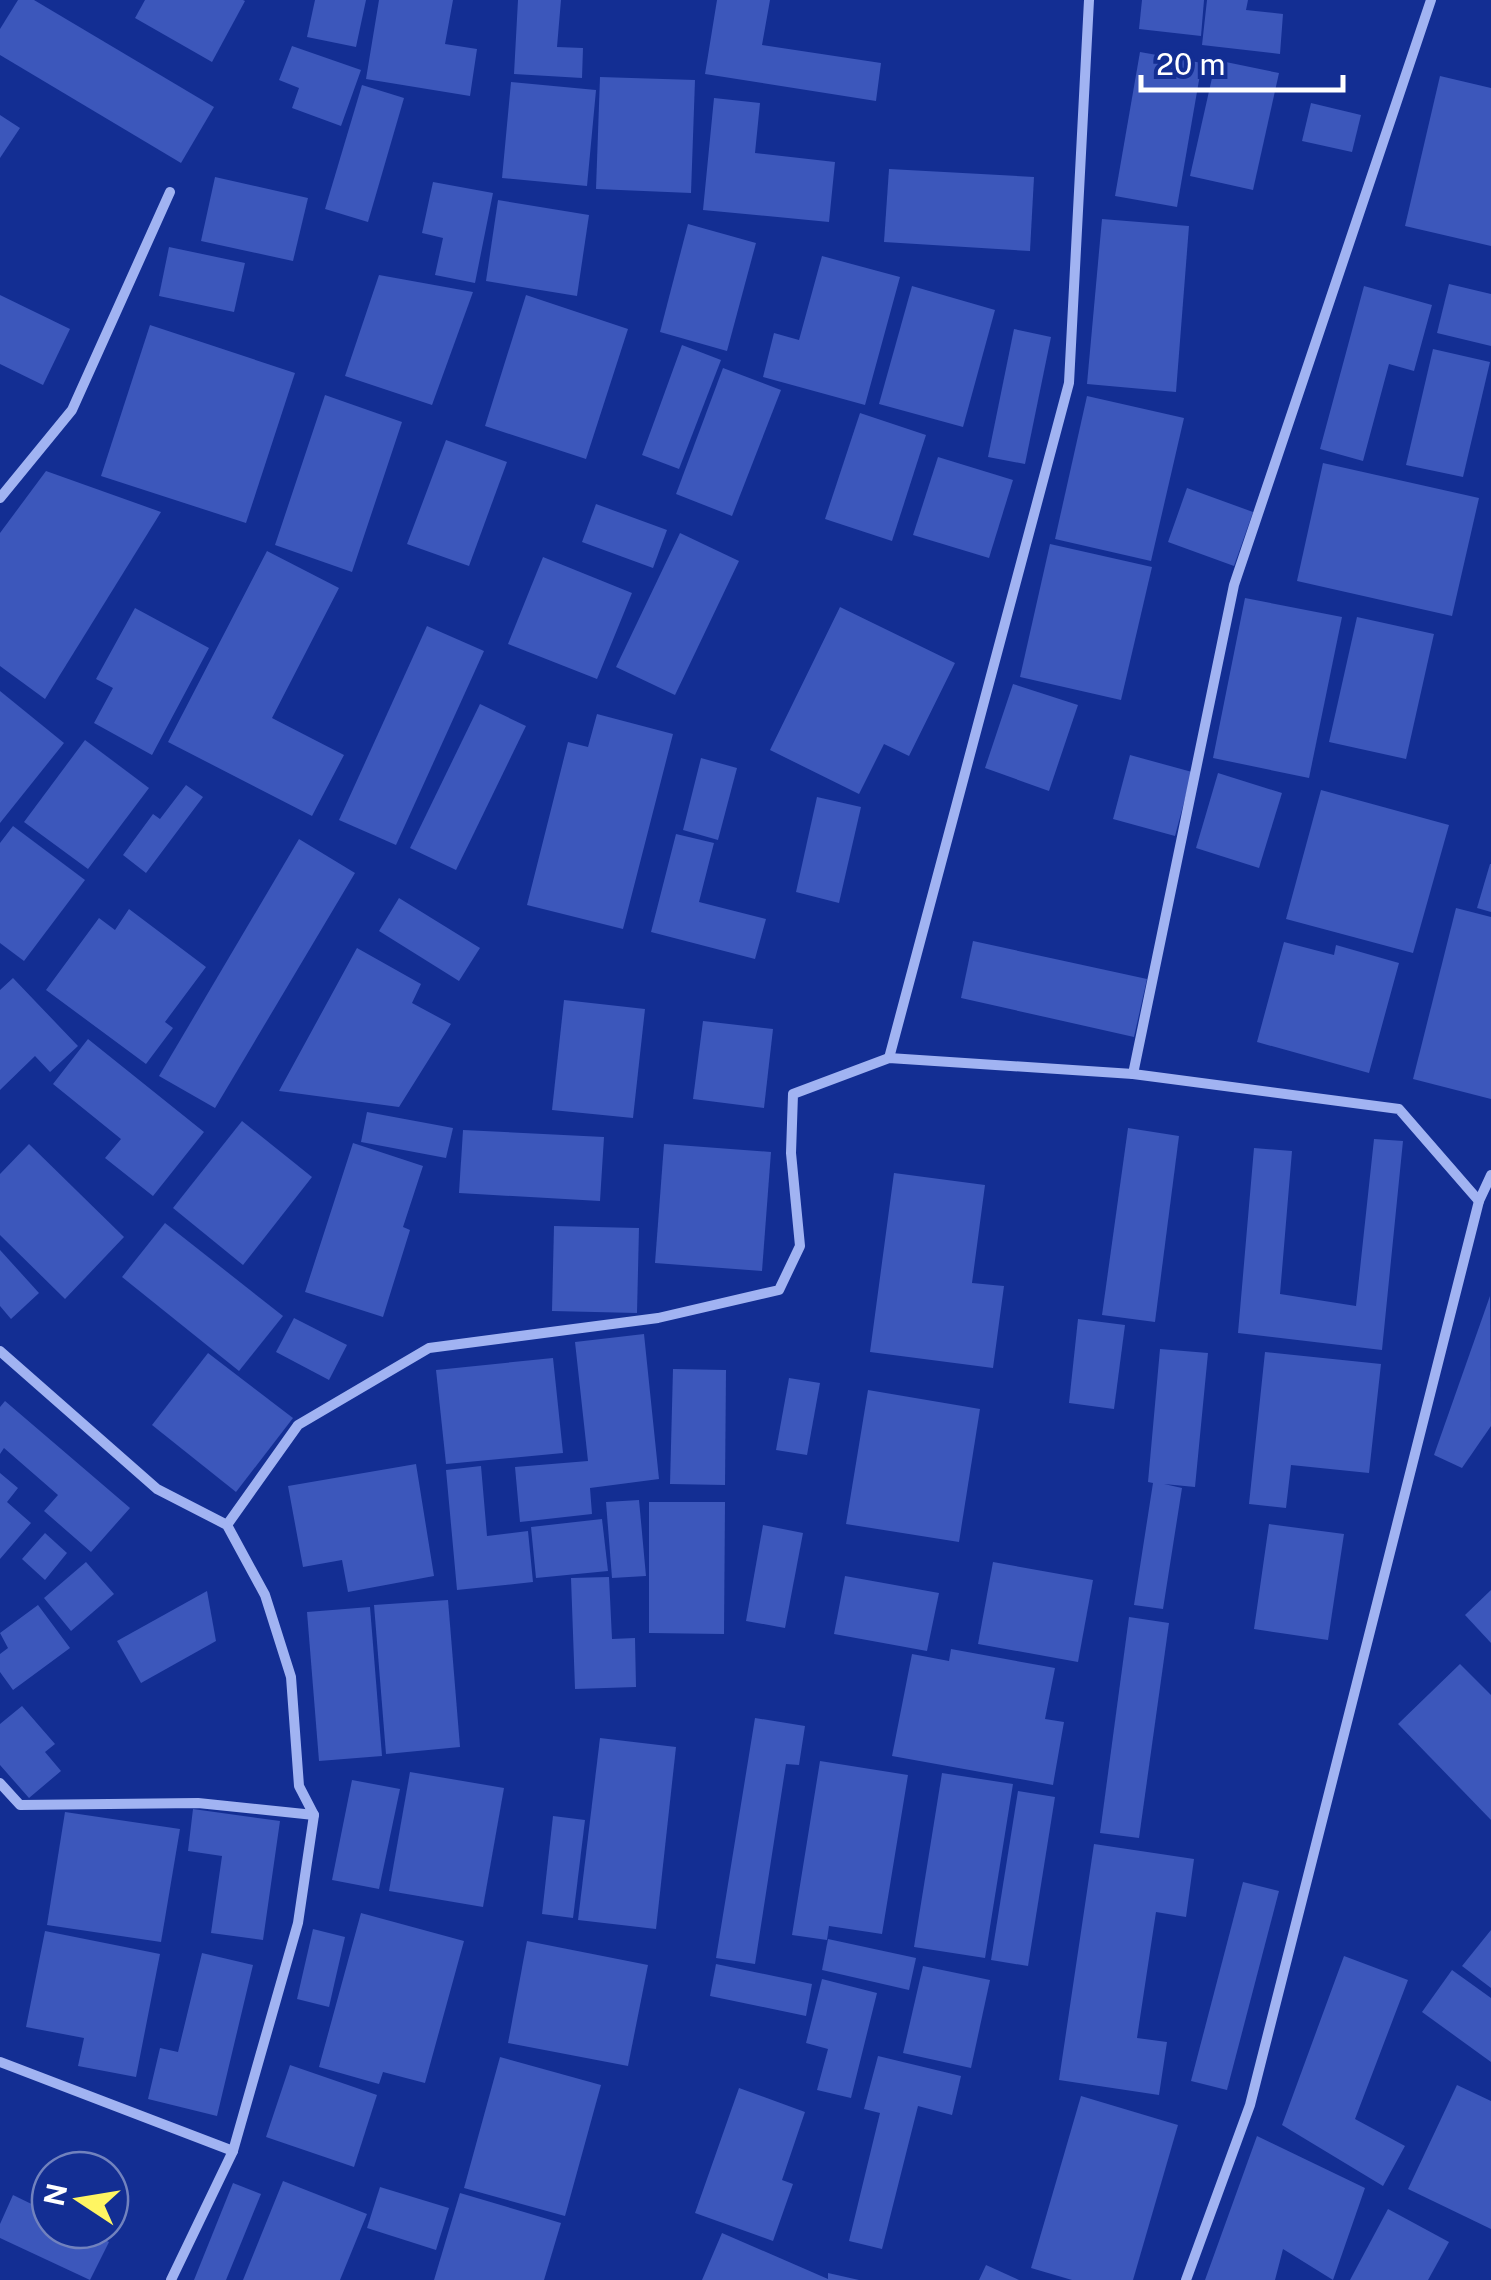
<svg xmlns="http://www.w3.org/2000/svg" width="1491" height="2280" font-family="'Public Sans',sans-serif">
  <rect width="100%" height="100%" fill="#132e93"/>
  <g fill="#3c57bb">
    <polygon points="18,0 34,0 214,107 181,163 0,55 0,29"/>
    <polygon points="145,0 243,0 245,1 212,62 135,18"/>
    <polygon points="315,0 366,0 356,47 307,37"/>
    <polygon points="379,0 453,0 445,44 477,49 470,96 366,79"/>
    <polygon points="518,0 561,0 557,47 583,48 582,78 514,74"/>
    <polygon points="717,0 770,0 762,45 881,63 876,101 705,74"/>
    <polygon points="1142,0 1204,0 1201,36 1139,29"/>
    <polygon points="1207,0 1248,0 1246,10 1283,14 1280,54 1202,45"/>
    <polygon points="292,46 361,70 341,126 292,108 299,88 279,80"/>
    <polygon points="1140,52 1202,63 1177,207 1115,196"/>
    <polygon points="1216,60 1279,73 1253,190 1190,176"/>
    <polygon points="1440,76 1491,88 1491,246 1405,226"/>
    <polygon points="600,77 695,80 691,193 596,189"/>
    <polygon points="511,82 596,90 587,186 502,178"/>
    <polygon points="362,85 404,98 368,222 325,209"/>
    <polygon points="714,98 760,103 755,153 835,162 829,222 703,210"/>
    <polygon points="1311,103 1361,115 1352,152 1302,141"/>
    <polygon points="0,115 20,128 0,158"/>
    <polygon points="889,169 1034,177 1030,251 884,242"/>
    <polygon points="215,177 308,198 293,261 201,241"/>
    <polygon points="433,182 493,193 475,283 435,275 443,238 422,233"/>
    <polygon points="498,200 589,215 577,296 486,281"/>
    <polygon points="1102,219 1189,226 1176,392 1087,384"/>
    <polygon points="688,224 756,243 727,351 660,332"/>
    <polygon points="169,247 245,263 234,312 159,296"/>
    <polygon points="822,256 900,277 865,405 763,377 774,333 799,340"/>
    <polygon points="379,275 473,292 432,405 345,376"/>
    <polygon points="1449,284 1491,294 1491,346 1437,333"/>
    <polygon points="912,286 995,310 963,427 879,404"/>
    <polygon points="1364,286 1432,305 1414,371 1389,364 1363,461 1320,449"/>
    <polygon points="0,295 70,329 43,385 0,364"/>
    <polygon points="526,295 628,329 586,459 485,426"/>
    <polygon points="150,325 295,373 246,523 101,476"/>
    <polygon points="1014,329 1051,337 1025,464 988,457"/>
    <polygon points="682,345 721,360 679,469 642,455"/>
    <polygon points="1433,349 1490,362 1463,477 1406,465"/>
    <polygon points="723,368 781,390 732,516 676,494"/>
    <polygon points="325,395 402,422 352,572 275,545"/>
    <polygon points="1087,396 1184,418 1151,561 1055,539"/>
    <polygon points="860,413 926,435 892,541 825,519"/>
    <polygon points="446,440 507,462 469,566 407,544"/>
    <polygon points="938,457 1013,480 989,558 913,535"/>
    <polygon points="1323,463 1479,498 1452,616 1297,581"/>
    <polygon points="46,471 161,512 45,699 0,666 0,533"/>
    <polygon points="1187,488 1253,512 1234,566 1168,542"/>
    <polygon points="596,504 667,530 653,568 582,542"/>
    <polygon points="680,533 739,561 675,695 616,667"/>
    <polygon points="1050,544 1152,567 1121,700 1020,677"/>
    <polygon points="267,551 339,588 272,718 344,755 312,816 168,742"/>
    <polygon points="543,557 632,593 597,679 508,644"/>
    <polygon points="1245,598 1342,617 1309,778 1213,758"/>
    <polygon points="840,607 955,663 909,756 884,744 859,794 770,750"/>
    <polygon points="135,608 209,648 152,755 94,723 113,688 96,679"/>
    <polygon points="1357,617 1434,634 1406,759 1329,742"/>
    <polygon points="427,626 484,651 396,845 339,820"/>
    <polygon points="1013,684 1078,705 1049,791 985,768"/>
    <polygon points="0,691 64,743 0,823"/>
    <polygon points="480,704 526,726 456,870 410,848"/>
    <polygon points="597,714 673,734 623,929 527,905 568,742 588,747"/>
    <polygon points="85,740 149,788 88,869 24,822"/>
    <polygon points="1130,755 1192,772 1175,836 1113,819"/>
    <polygon points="701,758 737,768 718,840 683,830"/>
    <polygon points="1218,773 1282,793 1259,868 1196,848"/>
    <polygon points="186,785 203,797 146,873 123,855 153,814 160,819"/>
    <polygon points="1321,790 1449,825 1413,953 1286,919"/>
    <polygon points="817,797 861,807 839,903 796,892"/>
    <polygon points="13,826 85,880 24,961 0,943 0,843"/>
    <polygon points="676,834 714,843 699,902 766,919 755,959 651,932"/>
    <polygon points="299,839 355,873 215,1108 159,1076"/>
    <polygon points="1490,864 1491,864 1491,912 1477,908"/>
    <polygon points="399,898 480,948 459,981 379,931"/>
    <polygon points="1456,908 1491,917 1491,1099 1413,1079"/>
    <polygon points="129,909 206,967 165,1022 173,1028 146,1064 46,990 99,918 115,930"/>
    <polygon points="973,941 1147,979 1134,1037 961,998"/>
    <polygon points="1284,942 1334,955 1336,945 1399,963 1369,1073 1257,1042"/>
    <polygon points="357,948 421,984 412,1003 451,1024 399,1107 279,1091"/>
    <polygon points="13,978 78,1046 50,1072 35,1056 0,1090 0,990"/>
    <polygon points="564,1000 645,1009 633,1118 552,1110"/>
    <polygon points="703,1021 773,1029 764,1108 693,1099"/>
    <polygon points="88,1039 204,1132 153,1196 105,1158 121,1139 53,1084"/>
    <polygon points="367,1112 453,1128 446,1158 361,1142"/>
    <polygon points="242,1121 312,1177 243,1265 173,1208"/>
    <polygon points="1128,1128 1179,1136 1155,1322 1102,1315"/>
    <polygon points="463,1130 604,1137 600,1201 459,1193"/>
    <polygon points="1374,1139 1403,1141 1382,1350 1238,1333 1254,1148 1292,1151 1280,1294 1356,1306"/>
    <polygon points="353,1143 423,1166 403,1227 410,1230 383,1317 305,1292"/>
    <polygon points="29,1144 124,1237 65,1299 0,1235 0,1174"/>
    <polygon points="664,1144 771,1152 762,1271 655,1263"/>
    <polygon points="894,1173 985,1185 972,1283 1004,1286 993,1368 870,1352"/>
    <polygon points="165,1223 283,1316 239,1371 122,1277"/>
    <polygon points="554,1226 639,1228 637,1313 552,1311"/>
    <polygon points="0,1250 39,1293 11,1319 0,1306"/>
    <polygon points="1490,1296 1491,1426 1462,1468 1434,1455"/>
    <polygon points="294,1318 347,1345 329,1380 276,1352"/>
    <polygon points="1078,1319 1125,1325 1114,1409 1069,1403"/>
    <polygon points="644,1334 659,1479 590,1488 592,1514 520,1522 515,1467 588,1461 575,1342"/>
    <polygon points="1160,1349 1208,1353 1195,1487 1164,1484 1182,1488 1163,1609 1134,1605 1153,1483 1148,1482"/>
    <polygon points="1265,1352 1381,1364 1369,1473 1291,1465 1286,1508 1249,1504"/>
    <polygon points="208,1353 293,1418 236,1492 152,1425"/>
    <polygon points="553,1358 563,1453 446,1464 436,1370"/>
    <polygon points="673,1369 726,1370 725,1485 670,1484"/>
    <polygon points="789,1378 820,1383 807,1455 776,1450"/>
    <polygon points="868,1390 980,1409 959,1542 846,1524"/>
    <polygon points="5,1401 130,1508 91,1552 44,1511 58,1495 4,1448 0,1454 0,1407"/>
    <polygon points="416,1464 434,1576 348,1592 342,1560 303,1567 288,1486"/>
    <polygon points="481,1466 487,1536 528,1531 533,1582 457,1590 446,1470"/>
    <polygon points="0,1473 18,1488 7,1502 31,1523 0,1559"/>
    <polygon points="639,1500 646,1576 612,1578 606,1502"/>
    <polygon points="649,1502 725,1502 724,1634 649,1633"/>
    <polygon points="602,1519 608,1571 536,1578 531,1527"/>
    <polygon points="1269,1524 1344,1534 1328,1640 1254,1629"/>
    <polygon points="763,1525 803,1533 785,1628 746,1621"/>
    <polygon points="45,1533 67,1553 45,1580 22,1559"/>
    <polygon points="86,1562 114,1594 71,1631 44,1598"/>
    <polygon points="993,1562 1093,1580 1078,1662 978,1644"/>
    <polygon points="845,1576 939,1593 927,1651 834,1634"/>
    <polygon points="609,1577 612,1639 635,1638 636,1687 575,1689 571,1578"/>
    <polygon points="1491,1590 1491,1643 1465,1615"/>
    <polygon points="207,1591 216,1641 141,1683 117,1641"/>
    <polygon points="448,1600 460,1747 386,1754 374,1605"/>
    <polygon points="38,1605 70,1648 13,1690 0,1672 0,1654 8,1648 0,1633"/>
    <polygon points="370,1607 382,1756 319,1761 307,1612"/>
    <polygon points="1129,1617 1169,1623 1139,1838 1100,1833"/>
    <polygon points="951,1649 1055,1668 1045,1719 1064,1722 1053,1785 892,1756 912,1654 949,1661"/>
    <polygon points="1460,1664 1491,1695 1491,1820 1398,1724"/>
    <polygon points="22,1706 55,1744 45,1752 61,1771 29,1798 0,1765 0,1724"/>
    <polygon points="755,1718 805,1726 799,1765 786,1764 755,1964 716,1958"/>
    <polygon points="600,1738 676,1747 656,1929 578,1920"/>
    <polygon points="820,1761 908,1775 882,1934 829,1926 827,1940 792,1935"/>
    <polygon points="410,1772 504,1788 483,1907 389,1891"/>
    <polygon points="942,1773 1013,1784 985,1958 914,1947"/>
    <polygon points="352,1780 400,1789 379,1889 332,1880"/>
    <polygon points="1018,1791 1055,1797 1028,1966 991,1960"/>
    <polygon points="193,1809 280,1821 263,1940 211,1933 222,1856 188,1851"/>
    <polygon points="65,1812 180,1829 161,1942 47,1925"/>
    <polygon points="553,1816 585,1820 573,1918 542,1914"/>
    <polygon points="1094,1844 1194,1859 1186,1917 1156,1912 1137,2038 1167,2042 1159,2095 1059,2080"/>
    <polygon points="1243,1882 1279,1891 1227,2090 1191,2081"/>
    <polygon points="361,1913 464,1941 425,2083 383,2072 379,2084 319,2067"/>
    <polygon points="313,1929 345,1937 329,2007 297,1999"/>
    <polygon points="1491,1930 1491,1988 1462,1966"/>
    <polygon points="45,1931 160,1954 136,2077 78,2066 84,2038 26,2027"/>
    <polygon points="828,1939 916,1958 909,1990 822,1970"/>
    <polygon points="527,1941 648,1965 628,2066 508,2043"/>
    <polygon points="202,1953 253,1965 217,2116 148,2099 160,2048 178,2052"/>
    <polygon points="1344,1956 1408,1980 1355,2119 1405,2146 1383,2186 1282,2125"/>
    <polygon points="716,1964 812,1984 806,2016 710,1996"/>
    <polygon points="923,1966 990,1980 971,2068 903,2053"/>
    <polygon points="1452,1970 1491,1998 1491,2062 1422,2012"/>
    <polygon points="822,1979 877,1993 851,2098 817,2090 828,2049 806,2043"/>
    <polygon points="878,2056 961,2076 952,2115 918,2106 882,2249 849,2241 880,2113 864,2109"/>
    <polygon points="500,2057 601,2085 565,2216 464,2188"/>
    <polygon points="290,2065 377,2095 354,2167 266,2137"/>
    <polygon points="1457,2085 1491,2101 1491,2229 1408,2189"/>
    <polygon points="739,2088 805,2112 782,2180 793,2184 773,2241 695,2213"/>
    <polygon points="1081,2096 1178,2125 1133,2280 1072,2280 1031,2268"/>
    <polygon points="1257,2136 1365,2188 1333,2280 1283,2249 1275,2280 1205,2280"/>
    <polygon points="283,2181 367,2214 340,2280 243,2280"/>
    <polygon points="233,2183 261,2194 226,2280 194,2280"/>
    <polygon points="380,2187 449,2208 436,2250 367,2228"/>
    <polygon points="460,2193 561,2223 544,2280 434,2280"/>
    <polygon points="13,2195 50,2213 50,2230 85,2230 109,2242 90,2280 0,2238 0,2224"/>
    <polygon points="1388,2209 1449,2242 1428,2280 1350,2280"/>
    <polygon points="722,2233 828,2279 828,2273 859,2280 702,2280"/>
    <polygon points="986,2265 1019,2280 979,2280"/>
  </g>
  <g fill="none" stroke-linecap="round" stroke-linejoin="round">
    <g stroke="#a1b3f2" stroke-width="10">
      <polyline points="0,498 72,410 170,192"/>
      <polyline points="889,1058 1069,383 1089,0"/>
      <polyline points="1133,1074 1234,585 1431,0"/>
      <polyline points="0,1351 157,1489 227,1525 265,1595 291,1677 299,1786 314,1815 298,1923 233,2151 171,2280"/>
      <polyline points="227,1525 298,1425 429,1348 658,1318 779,1290 800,1246 791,1153 793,1094 889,1058 1133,1074 1399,1109 1479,1201"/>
      <polyline points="0,1783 20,1805 198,1803 314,1815"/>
      <polyline points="0,2062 233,2151"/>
      <polyline points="1186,2280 1250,2105 1479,1201 1491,1175"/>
    </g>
  </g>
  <g transform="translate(80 2200) rotate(282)"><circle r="48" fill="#132e93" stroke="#7182be" stroke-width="2.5"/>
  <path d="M0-8L18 38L0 25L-18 38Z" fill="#fff562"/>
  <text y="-15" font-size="28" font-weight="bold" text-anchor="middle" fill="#ffffff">N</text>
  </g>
  <path d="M1141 75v15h202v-15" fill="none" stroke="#ffffff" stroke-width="5"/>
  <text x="1156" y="75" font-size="30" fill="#ffffff" stroke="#132e93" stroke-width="8" paint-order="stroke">20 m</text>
</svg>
